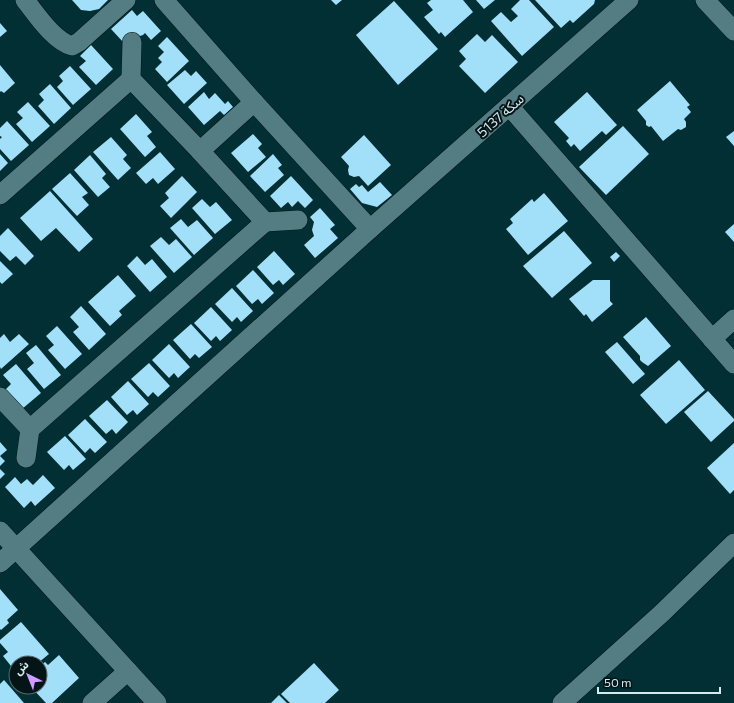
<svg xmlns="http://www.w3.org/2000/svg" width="734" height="703" font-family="Commissioner,'Noto Sans Arabic',sans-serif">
  <rect width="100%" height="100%" fill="#012f34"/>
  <g fill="#a2dff9">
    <polygon points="72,0 108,0 99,9 90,11 81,10"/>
    <polygon points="331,0 342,0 336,5"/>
    <polygon points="431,0 463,0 473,12 445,37 441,32 439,34 424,17 433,10 427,3"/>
    <polygon points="476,0 495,0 484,9"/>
    <polygon points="520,0 529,0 554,27 522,56 491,21 501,12 511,22 518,16 511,9"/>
    <polygon points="535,0 595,0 594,4 573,23 570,20 561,28"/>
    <polygon points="394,1 438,49 398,85 356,35"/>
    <polygon points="132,10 137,16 143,11 161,31 151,40 145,33 143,35 140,36 137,36 133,33 123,42 111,29"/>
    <polygon points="0,23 7,31 0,37"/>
    <polygon points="477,34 485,42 492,35 518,62 485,93 459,66 466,59 459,51"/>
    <polygon points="167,37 189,61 167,82 155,69 162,62 158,58 164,52 158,46"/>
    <polygon points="91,45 113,69 96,85 79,67 86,61 80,56"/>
    <polygon points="0,65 15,83 4,93 1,91 0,92"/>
    <polygon points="70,66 91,89 73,105 57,87 63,81 59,76"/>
    <polygon points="185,70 191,76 196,71 207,83 184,104 167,85"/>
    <polygon points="670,81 690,105 687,107 691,112 684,119 686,122 686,127 681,130 678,129 663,141 651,126 649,127 646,125 646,121 637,110"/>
    <polygon points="50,84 71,108 54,124 38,106 44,100 39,94"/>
    <polygon points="204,92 209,99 215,93 225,104 228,101 233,107 224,115 220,111 204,125 188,107"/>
    <polygon points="587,92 617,125 606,135 602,131 580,151 574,144 571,147 566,141 569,138 554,122"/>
    <polygon points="28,102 50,126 32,142 16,124 23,118 17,112"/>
    <polygon points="136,114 152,132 147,136 156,147 145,157 120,129"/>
    <polygon points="7,121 29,145 11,161 0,149 0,139 2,137 0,136 0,128"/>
    <polygon points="623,126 649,154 606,195 579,167"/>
    <polygon points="734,131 734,146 726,137"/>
    <polygon points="253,134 262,144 258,148 266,157 248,172 231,153"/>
    <polygon points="364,135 391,165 368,186 359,176 354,177 349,175 348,170 349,166 341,157"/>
    <polygon points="111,137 127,155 123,159 131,168 118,180 93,152"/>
    <polygon points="160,152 175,169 158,184 153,178 146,184 136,173"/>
    <polygon points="0,154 8,163 0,171"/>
    <polygon points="273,154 282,165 278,168 284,175 265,192 250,176"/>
    <polygon points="90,155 106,174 102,178 110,187 98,197 74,170"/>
    <polygon points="70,173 88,193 82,197 89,205 77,216 52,189"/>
    <polygon points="182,176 197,192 171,218 160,206 169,198 165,193"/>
    <polygon points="291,176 313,200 305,208 298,201 292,207 288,202 281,208 270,196"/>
    <polygon points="380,182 392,195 377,207 362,203 350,189 356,184 359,187 362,185 368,192"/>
    <polygon points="50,191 93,239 79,252 56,228 41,241 20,218"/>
    <polygon points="544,193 568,221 528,255 506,229 513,223 510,219 532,199 534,202"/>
    <polygon points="202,199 210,207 216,202 232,220 215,234 192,208"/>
    <polygon points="320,208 335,225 330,229 338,238 315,258 304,245 314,236 312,230 314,222 310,217"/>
    <polygon points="181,219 188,227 197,220 213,238 194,255 170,228"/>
    <polygon points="734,224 734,242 725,232"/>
    <polygon points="8,228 34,256 25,265 16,256 10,261 0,251 0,236"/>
    <polygon points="564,231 592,263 552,298 523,266"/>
    <polygon points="161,237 169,245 176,239 192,257 174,273 150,246"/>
    <polygon points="274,251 295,274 283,285 279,280 273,285 257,267"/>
    <polygon points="616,252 620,256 614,262 610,257"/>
    <polygon points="137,256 145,265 152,259 167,277 150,292 127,266"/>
    <polygon points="0,261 13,274 2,284 0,282"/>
    <polygon points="253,270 274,293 262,304 258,299 252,304 236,286"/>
    <polygon points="118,275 136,296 119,311 122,315 110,326 88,302"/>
    <polygon points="593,280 610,280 610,301 613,304 592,322 586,314 584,316 569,299"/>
    <polygon points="232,288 253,311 241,322 237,317 232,322 215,304"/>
    <polygon points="81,306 106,334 89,350 73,332 79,327 70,317"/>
    <polygon points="211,307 232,330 220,341 216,336 211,341 194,323"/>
    <polygon points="646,317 671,346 648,366 642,362 640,360 640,356 623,337"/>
    <polygon points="191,324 212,347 199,358 195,354 190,359 173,340"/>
    <polygon points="57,326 82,354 65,369 48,350 54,345 46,336"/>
    <polygon points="4,334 10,342 19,334 29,344 1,369 0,367 0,338"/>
    <polygon points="617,342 645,374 633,384 605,352"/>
    <polygon points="169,344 190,367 178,378 174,373 169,378 152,360"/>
    <polygon points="36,345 61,375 44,389 27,369 34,363 26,353"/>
    <polygon points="679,360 705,390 666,424 640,395"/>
    <polygon points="149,363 170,386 158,397 153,392 148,397 131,379"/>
    <polygon points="16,364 41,393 22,409 5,390 11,384 3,375"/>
    <polygon points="128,381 149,404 137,415 133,410 127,415 111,397"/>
    <polygon points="708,391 734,419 734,421 711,442 684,412"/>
    <polygon points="107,400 128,422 116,434 112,429 106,434 89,416"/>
    <polygon points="85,419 107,442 95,453 90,448 85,453 68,435"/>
    <polygon points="65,436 86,459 73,470 69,465 64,470 47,452"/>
    <polygon points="0,442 7,450 0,456 5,461 0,466"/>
    <polygon points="734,443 734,490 730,494 707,468"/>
    <polygon points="0,469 5,474 0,479"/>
    <polygon points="43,475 55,488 35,506 31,501 24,508 5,487 15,477 21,484 27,479 33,485"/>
    <polygon points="0,589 18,610 7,620 9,623 1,630 0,629"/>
    <polygon points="21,622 49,654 38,663 18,663 17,662 11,666 3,656 8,652 0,643 0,640"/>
    <polygon points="59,655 79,678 52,703 46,703 31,687 40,687 40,666 45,662 48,665"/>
    <polygon points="314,663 339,690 325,703 290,703 281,694"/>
    <polygon points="4,680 11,688 24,703 0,703 0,684"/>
    <polygon points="279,695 287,703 271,703"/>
  </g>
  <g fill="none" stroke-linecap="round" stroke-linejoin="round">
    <g stroke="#011518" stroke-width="20">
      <g id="minor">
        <path d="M25,0C37,15 53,40 72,46L79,42L126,0"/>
        <polyline points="164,0 254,102 370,229"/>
        <polyline points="705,0 734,31"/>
        <polyline points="132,42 131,79 200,151 265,222 298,220"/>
        <polyline points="509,106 734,364"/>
        <polyline points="200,151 254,102"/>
        <polyline points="0,195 131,79"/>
        <polyline points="712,339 734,319"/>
        <polyline points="0,397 30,429 26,458"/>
        <polyline points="30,429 265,222"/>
        <polyline points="0,531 157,703"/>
        <polyline points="0,563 370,229 629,0"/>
        <polyline points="92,703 128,671"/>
        <polyline points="562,703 662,613 734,543"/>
      </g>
    </g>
    <use href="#minor" stroke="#547d83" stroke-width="19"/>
  </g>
  <g text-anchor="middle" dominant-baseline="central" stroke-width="4" stroke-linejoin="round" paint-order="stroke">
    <g font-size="14" fill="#d4eaed" stroke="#041417">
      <text transform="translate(500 115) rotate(-42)">سكة 5137</text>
    </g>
  </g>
  <g transform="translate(28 675) rotate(317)"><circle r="19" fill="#041417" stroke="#576a6d"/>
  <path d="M0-3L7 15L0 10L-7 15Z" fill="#cf9dff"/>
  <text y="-6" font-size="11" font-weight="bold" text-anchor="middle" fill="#d4eaed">ش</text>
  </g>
  <path d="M598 687v6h122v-6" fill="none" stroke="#d4eaed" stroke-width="2"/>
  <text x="604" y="687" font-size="12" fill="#d4eaed" stroke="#041417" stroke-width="3" paint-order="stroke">50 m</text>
</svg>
